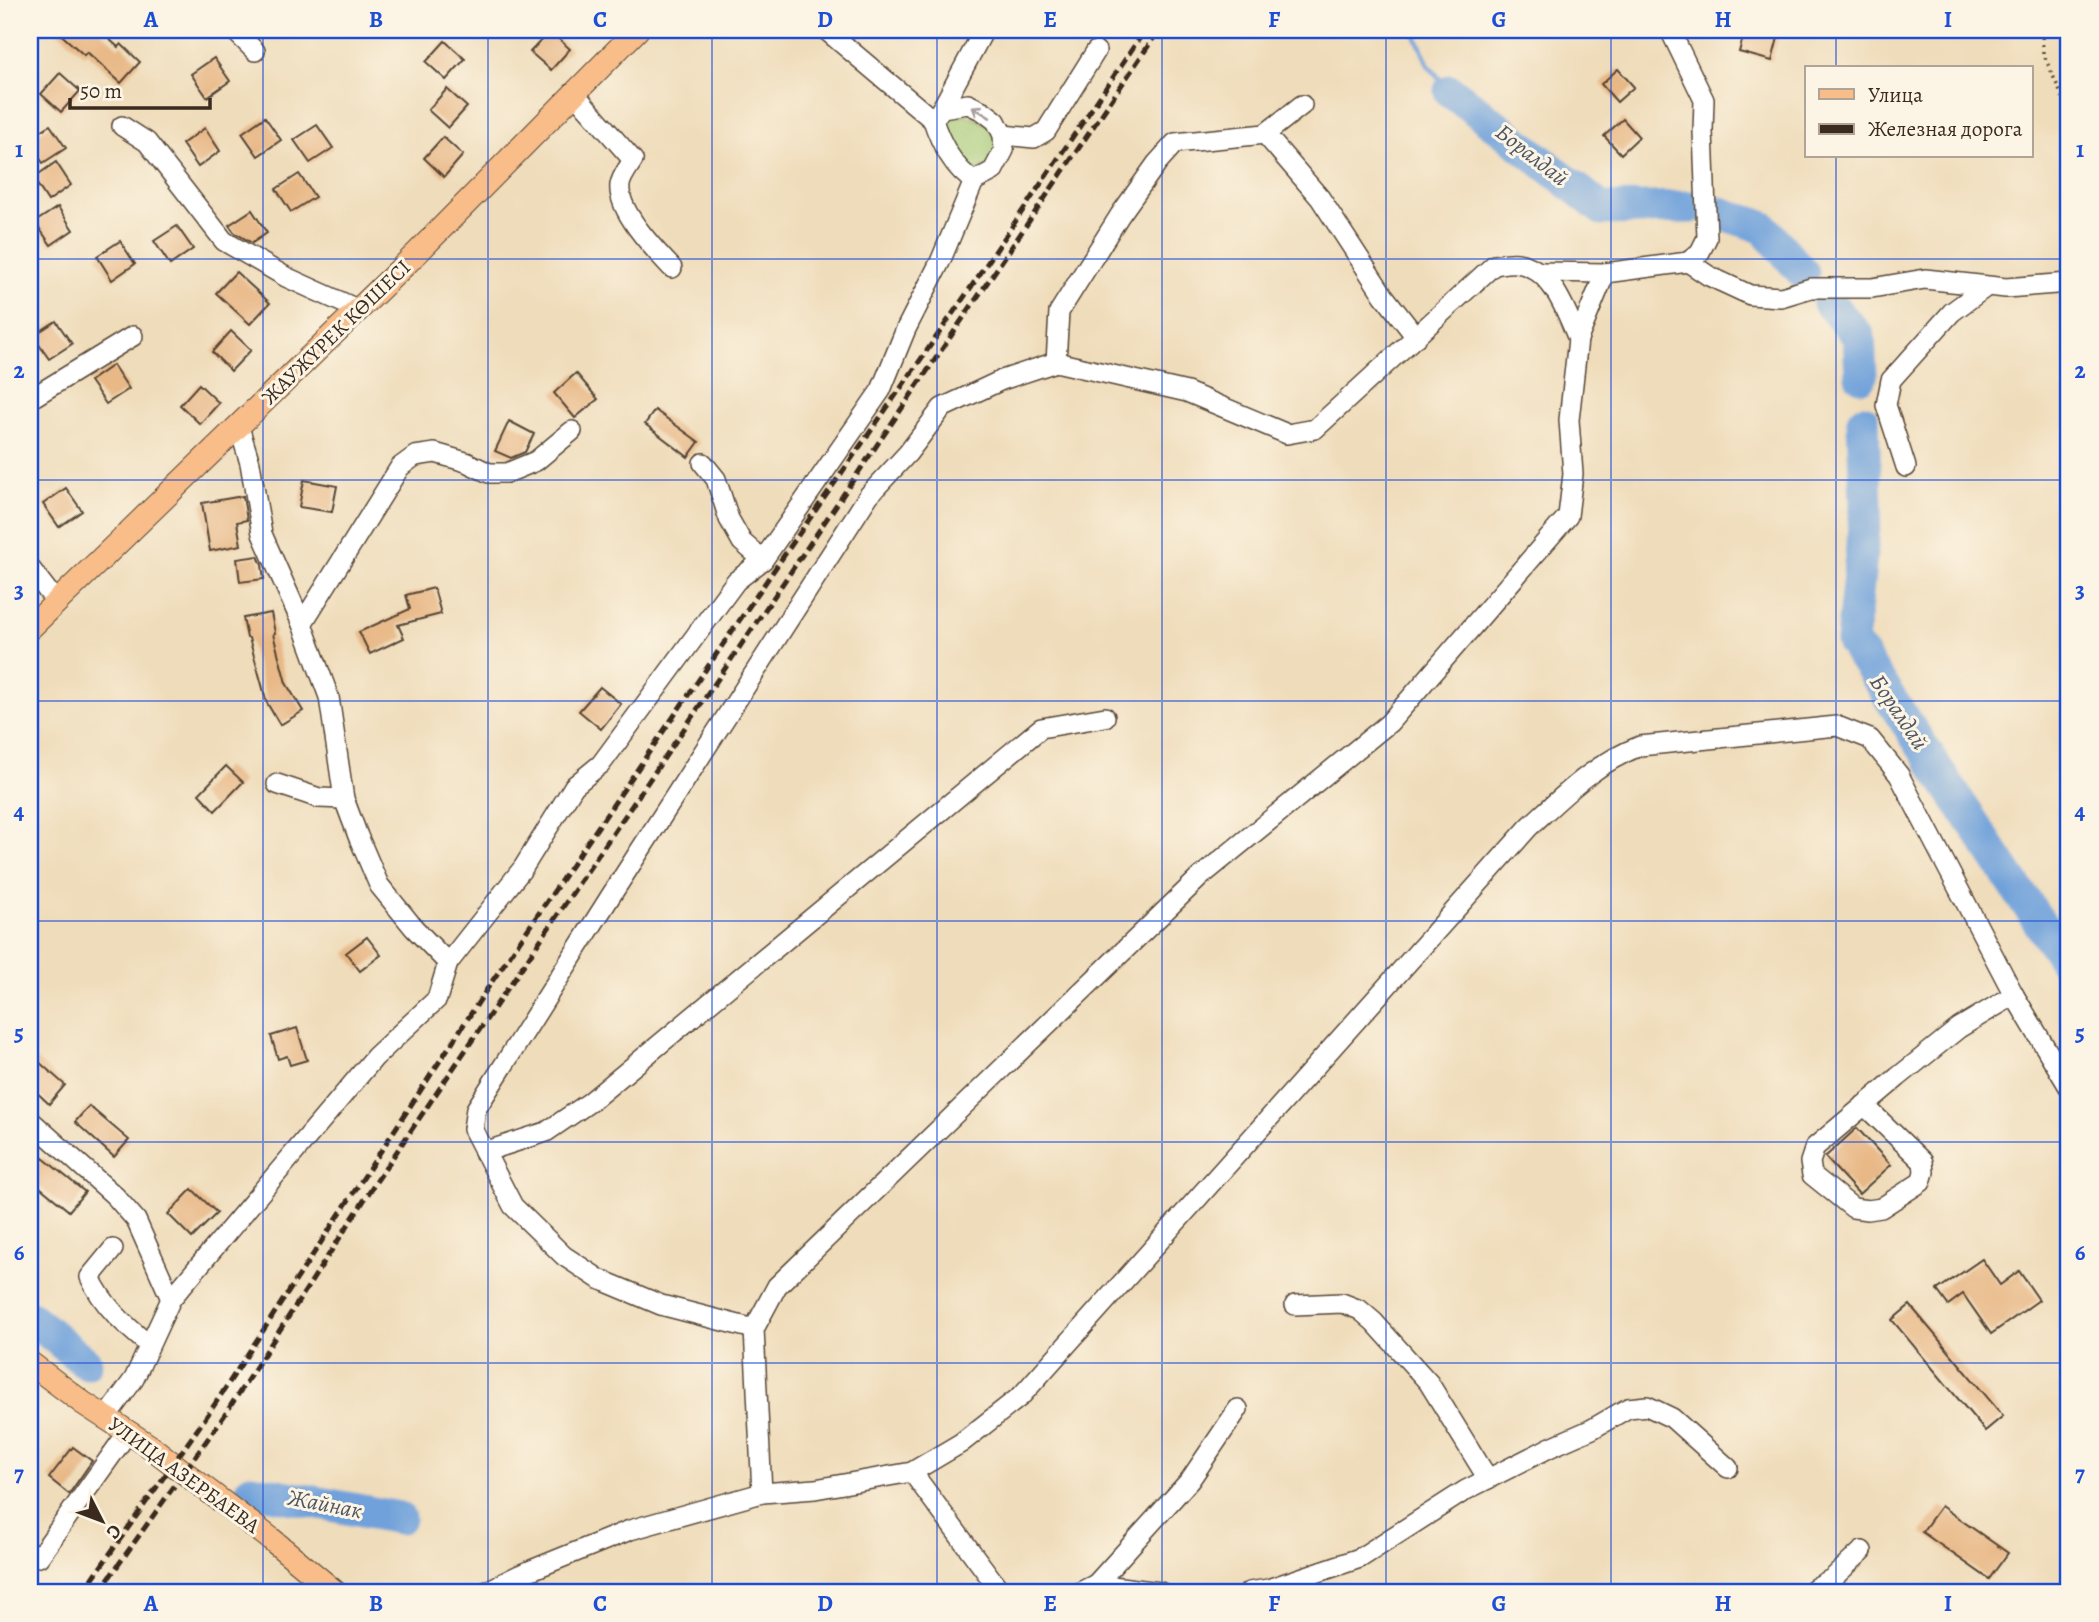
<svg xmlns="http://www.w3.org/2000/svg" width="2099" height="1622" font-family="Alegreya,serif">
  <rect width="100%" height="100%" fill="#fcf5e5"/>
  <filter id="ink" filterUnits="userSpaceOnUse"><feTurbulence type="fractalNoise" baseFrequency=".0143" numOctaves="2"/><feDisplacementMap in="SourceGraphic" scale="14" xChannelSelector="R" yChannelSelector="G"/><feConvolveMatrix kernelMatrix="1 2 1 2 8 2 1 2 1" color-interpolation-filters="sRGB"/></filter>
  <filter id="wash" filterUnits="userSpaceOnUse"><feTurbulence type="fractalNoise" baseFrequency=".00686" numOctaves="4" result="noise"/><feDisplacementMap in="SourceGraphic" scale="28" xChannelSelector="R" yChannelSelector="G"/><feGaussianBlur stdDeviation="1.57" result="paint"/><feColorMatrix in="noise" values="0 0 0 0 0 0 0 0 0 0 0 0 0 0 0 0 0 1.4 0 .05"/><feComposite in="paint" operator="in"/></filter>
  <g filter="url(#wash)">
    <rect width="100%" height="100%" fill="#efdcba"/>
    <path fill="#a2c872" stroke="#6e7948" stroke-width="2" d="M966,115C997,126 1004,135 992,165L978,171L966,169L944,131L947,118Z"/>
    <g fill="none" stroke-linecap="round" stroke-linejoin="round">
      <polyline stroke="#70a1da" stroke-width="5" points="1413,30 1429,66 1450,91"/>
      <g stroke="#70a1da" stroke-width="33">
        <polyline points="1450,91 1502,130 1602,209 1691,207"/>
        <polyline points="1720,213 1763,227 1803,273"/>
        <polyline points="1829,303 1859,337 1861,376"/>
        <polyline points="1863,421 1866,508 1852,641 2069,967"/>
        <polyline points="30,1317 86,1363"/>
        <polyline points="251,1490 399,1518"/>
      </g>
    </g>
    <g id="blocks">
      <g fill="#e8b886">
        <polygon points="56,30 99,30 118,47 121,44 140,62 121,83 87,52 84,55"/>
        <polygon points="1745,30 1764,30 1779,34 1772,61 1739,52"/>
        <polygon points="550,31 570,49 551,70 530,52"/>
        <polygon points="445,41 465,59 446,80 426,62"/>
        <polygon points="214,58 230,81 207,97 191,74"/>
        <polygon points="1618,69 1634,87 1617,102 1601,84"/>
        <polygon points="60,73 80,91 61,112 41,94"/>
        <polygon points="447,89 467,107 448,128 428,110"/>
        <polygon points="265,117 281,140 258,156 242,133"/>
        <polygon points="1623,119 1639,137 1621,154 1604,136"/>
        <polygon points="50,125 66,148 43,163 30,144 30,138"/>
        <polygon points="317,125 333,148 310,163 294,140"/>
        <polygon points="205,128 220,151 198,167 182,144"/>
        <polygon points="443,137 463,155 444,177 424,158"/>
        <polygon points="56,162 71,185 48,201 33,178"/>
        <polygon points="299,174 315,197 291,212 276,189"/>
        <polygon points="58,207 73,230 51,245 35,222"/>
        <polygon points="252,210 267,233 252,243 234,232 229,225"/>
        <polygon points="177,226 193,249 170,265 154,241"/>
        <polygon points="120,241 135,264 112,280 97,256"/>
        <polygon points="236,272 270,303 250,324 216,293"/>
        <polygon points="56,321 72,344 49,359 33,336"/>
        <polygon points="231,331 251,350 231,371 212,352"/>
        <polygon points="113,365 129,389 106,404 90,381"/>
        <polygon points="576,373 598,399 575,418 554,393"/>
        <polygon points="199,384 219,403 200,424 180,405"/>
        <polygon points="655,410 699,442 688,457 645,424"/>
        <polygon points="509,421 534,434 525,452 511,458 495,451"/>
        <polygon points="304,480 337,486 332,512 299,507"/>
        <polygon points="66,488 82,511 59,527 43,504"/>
        <polygon points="243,496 247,520 237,522 241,545 210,551 202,503"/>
        <polygon points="258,556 262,565 264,579 240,582 237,559"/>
        <polygon points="434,588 441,614 398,625 404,638 370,654 359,632 410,609 406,595"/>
        <polygon points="271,613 275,633 273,634 286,683 303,711 280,725 267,703 249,638 247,638 243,618"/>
        <polygon points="600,687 621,704 601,729 579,711"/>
        <polygon points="226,766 243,782 215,811 199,794"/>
        <polygon points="367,937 381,955 360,971 346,953"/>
        <polygon points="297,1028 307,1060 290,1065 287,1056 278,1059 271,1036"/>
        <polygon points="30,1054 65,1085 49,1104 30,1086"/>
        <polygon points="89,1106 129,1140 114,1157 75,1122"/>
        <polygon points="1857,1128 1891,1165 1859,1194 1825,1157"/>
        <polygon points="43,1158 85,1192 69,1211 30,1179 30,1174"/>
        <polygon points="192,1189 217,1213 192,1238 168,1214"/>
        <polygon points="1982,1259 2000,1285 2019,1271 2039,1300 1991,1334 1963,1294 1948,1305 1937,1290"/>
        <polygon points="1910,1305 2003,1416 1985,1431 1892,1320"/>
        <polygon points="73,1447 92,1461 69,1494 49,1478"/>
        <polygon points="1941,1506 2008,1553 1989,1579 1922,1532"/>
      </g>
    </g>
  </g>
  <g filter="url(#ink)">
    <use href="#blocks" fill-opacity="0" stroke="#564535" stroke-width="2"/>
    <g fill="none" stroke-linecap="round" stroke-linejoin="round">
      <g stroke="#564535" stroke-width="22">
        <g id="minor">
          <polyline points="234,30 255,51"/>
          <polyline points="826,30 933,120"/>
          <path d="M574,93L633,160C629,167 621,177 620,185C617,211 655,250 672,268"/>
          <polyline points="942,108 984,30"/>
          <polyline points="122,126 147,142 224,241 286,277 359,310"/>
          <polyline points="1265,134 1320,198 1384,296 1416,337"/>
          <polyline points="1003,135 1034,138 1046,131 1096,51"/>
          <polyline points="1688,262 1709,276 1750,295 1781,297 1811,288 1872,288 1925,279 2006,288 2069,283"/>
          <polyline points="1541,272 1605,273"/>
          <polyline points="1056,362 1059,312 1120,215 1157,163 1175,143 1265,134 1302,105"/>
          <polyline points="30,399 133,336"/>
          <polyline points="239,427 250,463 262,534 302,624 329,697 344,799 358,836 379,885 414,928 448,963"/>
          <polyline points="703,463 716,479 729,519 742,542 763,560"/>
          <polyline points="1906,467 1886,405 1891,380 1952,312 1986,287"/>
          <polyline points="30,568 57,603"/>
          <polyline points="302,624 400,467 415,456 435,453 466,462 489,473 507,473 536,461 572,431"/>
          <polyline points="277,784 319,798 344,799"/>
          <polyline points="1864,1105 1923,1162 1924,1172 1921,1182 1881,1208 1868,1210 1853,1208 1812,1175 1810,1162 1815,1147 1898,1077 1959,1028 2014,995"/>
          <polyline points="30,1120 115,1196 136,1220 171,1299"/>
          <polyline points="484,1152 546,1132 590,1102 1041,728 1105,717"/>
          <path d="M113,1249L90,1277C103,1306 125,1325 149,1345"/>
          <polyline points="1295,1305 1342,1303 1360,1310 1374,1322 1429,1383 1488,1479"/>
          <path d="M754,1329L661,1305L599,1279L564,1256L513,1206L473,1129L476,1109L610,897L869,495L908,453L942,408L1002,380L1056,362L1187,392L1287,434L1315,429L1494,265C1501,264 1510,262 1517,263C1552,268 1566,311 1578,339"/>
          <path d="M106,1417L134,1379L171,1299L375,1057L437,999L448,963L523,868L574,786L601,764L736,581L763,560L881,390L906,329L940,262L974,181L993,171L1004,150L1003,135L996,121L983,111L968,104L942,108L933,120C940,142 954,169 974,181"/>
          <polyline points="912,1472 1001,1592"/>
          <polyline points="762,1493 754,1329 777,1286 1200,877 1389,723 1568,516 1573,474 1569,420 1578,339 1605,273 1688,262 1700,252 1707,238 1703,131 1704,100 1670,30"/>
          <polyline points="30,1552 39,1557 128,1432"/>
          <polyline points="1096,1584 1160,1592"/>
          <path d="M485,1592L519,1575L630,1530L762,1493L815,1489L912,1472L961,1443L1021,1396L1529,827C1565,794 1594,764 1640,746L1837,726L1870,739L1899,775L2014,995L2069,1087"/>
          <polyline points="1080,1592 1096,1584 1190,1480 1238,1409"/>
          <polyline points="1249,1592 1268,1589 1360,1558 1466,1490 1551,1447 1592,1429 1628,1408 1647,1406 1672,1418 1728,1468"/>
          <polyline points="1813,1592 1815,1588 1833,1578 1862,1551"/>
        </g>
      </g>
      <g stroke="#564535" stroke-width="25">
        <g id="major">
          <polyline points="30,628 416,254 637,30"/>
          <polyline points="30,1363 83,1403 151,1447 271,1539 335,1592"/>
        </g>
      </g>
      <g stroke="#564535" stroke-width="3.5" stroke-dasharray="2 5" stroke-linecap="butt">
        <polyline points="2042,30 2043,53 2069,112"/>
        <polyline points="2069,339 2066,352 2069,473"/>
      </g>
      <use href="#minor" stroke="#fff" stroke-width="19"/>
      <use href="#major" stroke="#f8bd89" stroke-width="23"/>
      <g stroke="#3b2a1e" stroke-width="5" stroke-dasharray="10 5" stroke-linecap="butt">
        <polyline points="83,1592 211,1410 491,983 776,567 967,293 1145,30"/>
        <polyline points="99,1592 224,1416 376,1182 1159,30"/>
      </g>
    </g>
    <defs><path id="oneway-shaft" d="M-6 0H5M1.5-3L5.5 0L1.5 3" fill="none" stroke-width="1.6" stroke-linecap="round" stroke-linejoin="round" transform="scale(1.75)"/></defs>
    <use stroke="#a79f9a" href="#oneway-shaft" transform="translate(981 112) rotate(-148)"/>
  </g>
  <path fill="none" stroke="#1d4ed8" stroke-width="2" stroke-opacity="0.55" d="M263,30V1592M488,30V1592M712,30V1592M937,30V1592M1162,30V1592M1386,30V1592M1611,30V1592M1836,30V68M1836,156V1592M30,259H2069M30,480H2069M30,701H2069M30,921H2069M30,1142H2069M30,1363H2069"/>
  <g text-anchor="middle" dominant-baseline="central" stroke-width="6" stroke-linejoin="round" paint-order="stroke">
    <g font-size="21" fill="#3b2a1e" stroke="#fcf5e5">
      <text transform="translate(336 332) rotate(-44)">ЖАУЖҮРЕК КӨШЕСІ</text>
      <text transform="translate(184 1475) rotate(36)">УЛИЦА АЗЕРБАЕВА</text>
    </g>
    <g font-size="23" font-style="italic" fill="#4e5460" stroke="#fcf5e5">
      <text transform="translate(1532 155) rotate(38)">Боралдай</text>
      <text transform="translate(1899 712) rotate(56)">Боралдай</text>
      <text transform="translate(325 1504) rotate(11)">Жайнак</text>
    </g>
  </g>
  <rect width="2099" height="1622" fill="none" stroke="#fcf5e5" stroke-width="77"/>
  <rect x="1805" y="66" width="228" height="91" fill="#fcf5e5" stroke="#afa495" stroke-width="2"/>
  <rect x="1819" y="89" width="35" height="10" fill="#f8bd89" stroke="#afa495" stroke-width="2"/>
  <text x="1868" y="102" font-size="21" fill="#3b2a1e">Улица</text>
  <rect x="1819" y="124" width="35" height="10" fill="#3b2a1e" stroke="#afa495" stroke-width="2"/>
  <text x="1868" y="136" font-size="21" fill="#3b2a1e">Железная дорога</text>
  <g transform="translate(102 1521) rotate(132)" stroke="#fcf5e5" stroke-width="5" paint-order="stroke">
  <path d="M0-5L12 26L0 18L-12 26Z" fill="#3b2a1e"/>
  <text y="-10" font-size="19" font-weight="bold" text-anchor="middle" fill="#3b2a1e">С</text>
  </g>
  <path d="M70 98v10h140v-10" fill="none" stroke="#3b2a1e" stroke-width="3.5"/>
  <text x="80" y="98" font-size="21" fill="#3b2a1e" stroke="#fcf5e5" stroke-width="5" paint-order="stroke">50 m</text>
  <rect x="38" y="38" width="2022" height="1546" fill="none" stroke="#1d4ed8" stroke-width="2.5"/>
  <g font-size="23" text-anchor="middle" font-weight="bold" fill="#1d4ed8">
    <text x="151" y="27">A</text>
    <text x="376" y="27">B</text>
    <text x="600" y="27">C</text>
    <text x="825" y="27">D</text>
    <text x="1050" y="27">E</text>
    <text x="1274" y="27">F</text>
    <text x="1499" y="27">G</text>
    <text x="1723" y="27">H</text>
    <text x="1948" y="27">I</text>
    <text x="19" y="157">1</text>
    <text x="2080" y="157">1</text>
    <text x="19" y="378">2</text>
    <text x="2080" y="378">2</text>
    <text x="19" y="598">3</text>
    <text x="2080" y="598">3</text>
    <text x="19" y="819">4</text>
    <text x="2080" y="819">4</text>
    <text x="19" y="1040">5</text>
    <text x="2080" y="1040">5</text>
    <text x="19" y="1260">6</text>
    <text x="2080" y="1260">6</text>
    <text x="19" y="1481">7</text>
    <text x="2080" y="1481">7</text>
    <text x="151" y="1611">A</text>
    <text x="376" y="1611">B</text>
    <text x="600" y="1611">C</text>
    <text x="825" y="1611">D</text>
    <text x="1050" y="1611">E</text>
    <text x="1274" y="1611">F</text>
    <text x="1499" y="1611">G</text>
    <text x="1723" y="1611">H</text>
    <text x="1948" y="1611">I</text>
  </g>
</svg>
